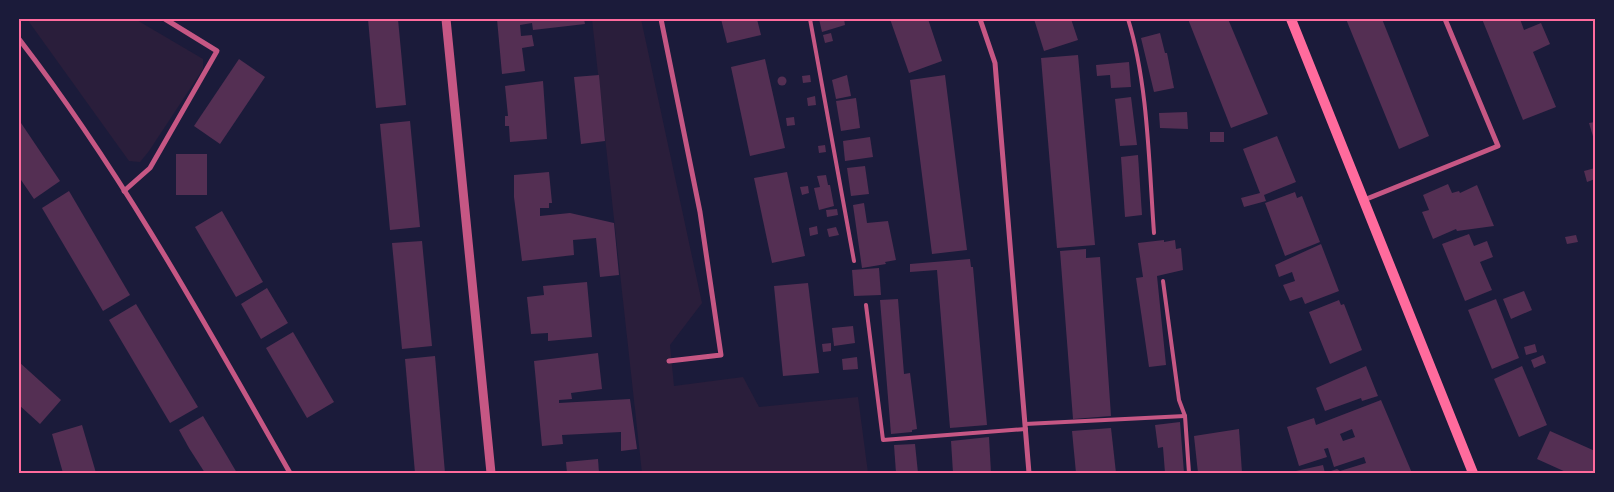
<svg xmlns="http://www.w3.org/2000/svg" width="1614" height="492" font-family="'DM Sans',sans-serif">
  <rect width="100%" height="100%" fill="#1b1b3a"/>
  <g fill="#2a1e3b">
    <polygon points="27,19 135,19 203,59 203,69 149,151 140,162 129,161"/>
    <polygon points="592,19 641,19 702,303 670,345 674,386 743,377 759,407 858,397 868,473 642,473"/>
  </g>
  <g fill="#542f53" fill-rule="evenodd">
    <polygon points="368,19 398,19 406,105 376,108"/>
    <polygon points="497,19 584,19 585,24 533,30 532,23 520,25 521,36 532,35 534,46 522,48 525,71 502,74"/>
    <polygon points="721,19 757,19 761,35 727,43"/>
    <polygon points="819,19 844,19 845,25 822,32"/>
    <polygon points="890,19 928,19 942,61 909,73"/>
    <polygon points="1034,19 1071,19 1078,40 1044,51"/>
    <polygon points="1188,19 1228,19 1268,114 1231,128"/>
    <polygon points="1346,19 1382,19 1429,136 1399,149"/>
    <polygon points="1482,19 1520,19 1524,30 1541,23 1550,44 1533,52 1556,107 1523,120"/>
    <polygon points="831,33 833,41 825,43 823,35"/>
    <polygon points="1160,33 1165,53 1167,53 1174,88 1154,92 1141,38"/>
    <polygon points="1078,55 1095,245 1057,248 1041,58"/>
    <polygon points="239,59 265,77 220,144 194,126"/>
    <polygon points="765,59 785,148 750,156 731,67"/>
    <polygon points="1129,62 1131,87 1111,88 1110,75 1097,76 1096,65"/>
    <polygon points="599,75 605,141 581,144 574,77"/>
    <polygon points="810,75 811,82 803,83 802,76"/>
    <polygon points="847,75 851,96 836,99 832,80"/>
    <polygon points="945,75 967,250 932,254 910,80"/>
    <circle cx="782" cy="81" r="4.5"/>
    <polygon points="543,81 547,139 510,142 509,126 505,126 505,116 508,116 505,86"/>
    <polygon points="815,96 816,105 808,106 807,98"/>
    <polygon points="1131,97 1137,145 1120,146 1115,99"/>
    <polygon points="856,98 860,128 841,131 836,101"/>
    <polygon points="1187,112 1188,129 1160,128 1159,113"/>
    <polygon points="794,117 795,125 787,126 786,118"/>
    <polygon points="19,120 60,181 34,199 19,177"/>
    <polygon points="410,121 420,227 390,230 380,124"/>
    <polygon points="1595,122 1595,143 1589,123"/>
    <rect x="1210" y="132" width="14" height="10"/>
    <polygon points="1277,136 1296,182 1264,195 1266,201 1244,207 1241,198 1260,193 1243,149"/>
    <polygon points="870,137 873,157 845,161 843,141"/>
    <polygon points="825,145 826,152 819,153 818,146"/>
    <rect x="176" y="154" width="31" height="41"/>
    <polygon points="1138,155 1142,215 1125,217 1121,157"/>
    <polygon points="865,166 869,194 851,196 847,168"/>
    <polygon points="1595,168 1595,179 1587,182 1584,171"/>
    <polygon points="549,172 552,203 549,203 549,208 540,208 540,216 570,213 614,223 619,275 600,277 596,238 573,240 574,255 522,261 514,197 514,175"/>
    <polygon points="787,172 805,256 772,263 754,178"/>
    <polygon points="826,175 828,185 830,185 834,206 819,210 814,188 820,187 817,176"/>
    <polygon points="1448,184 1452,193 1459,191 1460,193 1477,185 1494,226 1457,231 1456,229 1433,239 1422,212 1429,210 1423,195"/>
    <polygon points="808,186 809,193 802,195 800,187"/>
    <polygon points="69,191 130,295 103,311 42,208"/>
    <polygon points="1295,192 1297,198 1302,196 1320,242 1285,256 1265,203"/>
    <polygon points="864,203 867,223 888,221 896,260 885,262 886,264 862,268 853,205"/>
    <polygon points="837,209 838,215 827,217 826,210"/>
    <polygon points="222,211 263,282 236,297 195,227"/>
    <polygon points="817,226 818,234 810,236 809,228"/>
    <polygon points="836,227 839,235 829,237 827,229"/>
    <polygon points="1469,234 1474,246 1487,241 1493,257 1480,262 1492,290 1465,301 1442,244"/>
    <polygon points="1576,235 1578,242 1567,244 1565,237"/>
    <polygon points="1164,240 1164,242 1175,240 1176,249 1181,248 1183,270 1157,276 1166,365 1149,367 1136,278 1143,277 1138,243"/>
    <polygon points="422,241 432,346 402,349 392,243"/>
    <polygon points="1321,244 1339,291 1305,304 1302,297 1290,301 1283,285 1295,281 1292,272 1279,277 1275,265"/>
    <polygon points="1086,249 1086,258 1100,257 1111,416 1073,419 1060,251"/>
    <polygon points="970,259 971,267 973,267 987,425 950,428 937,270 910,272 910,264"/>
    <polygon points="879,268 881,295 854,296 852,270"/>
    <polygon points="587,282 592,337 548,341 548,333 531,334 527,297 544,295 543,286"/>
    <polygon points="808,283 819,373 783,376 774,286"/>
    <polygon points="267,288 288,323 261,339 241,304"/>
    <polygon points="1524,291 1532,310 1511,319 1503,299"/>
    <polygon points="898,299 904,374 910,373 917,429 912,430 912,432 891,434 880,300"/>
    <polygon points="1496,299 1519,358 1492,369 1468,310"/>
    <polygon points="1339,300 1341,305 1344,304 1362,350 1330,364 1309,312"/>
    <polygon points="136,304 198,407 170,423 109,320"/>
    <polygon points="853,326 855,343 834,346 832,328"/>
    <polygon points="293,332 334,402 307,418 266,348"/>
    <polygon points="831,343 831,351 823,352 822,344"/>
    <polygon points="1535,344 1537,352 1526,355 1524,347"/>
    <polygon points="598,353 602,389 571,393 572,399 559,400 559,403 630,399 637,449 621,451 621,432 562,435 563,444 542,446 534,361"/>
    <polygon points="1543,355 1546,363 1534,368 1531,360"/>
    <polygon points="435,356 445,473 415,473 405,359"/>
    <polygon points="857,357 858,369 843,370 842,359"/>
    <polygon points="19,362 61,400 40,424 19,405"/>
    <polygon points="1366,366 1378,396 1362,401 1361,398 1325,411 1316,388"/>
    <polygon points="1522,366 1547,425 1519,437 1494,379"/>
    <path d="M1381,400L1412,473H1287L1323,465L1325,473L1337,469L1340,471L1366,463L1364,457L1334,467L1328,448L1324,449L1327,457L1299,466L1287,427L1314,418L1316,425ZM1352,429L1355,437L1343,441L1340,434Z"/>
    <polygon points="203,416 224,451 237,473 205,473 189,448 179,430"/>
    <polygon points="1180,422 1184,473 1165,473 1163,447 1158,448 1155,425"/>
    <polygon points="82,425 96,473 63,473 52,434"/>
    <polygon points="1111,428 1116,473 1076,473 1072,431"/>
    <polygon points="1239,429 1242,473 1198,473 1194,436"/>
    <polygon points="1550,431 1595,451 1595,473 1568,473 1537,459"/>
    <polygon points="989,437 991,473 953,473 951,441"/>
    <polygon points="915,444 918,473 896,473 894,445"/>
    <polygon points="598,459 599,473 567,473 566,462"/>
  </g>
  <g fill="none" stroke-linecap="round" stroke-linejoin="round">
    <g stroke="#c65784" stroke-width="4">
      <polyline points="810,19 854,261"/>
      <path d="M1128,19C1148,83 1149,165 1154,233"/>
      <polyline points="1163,281 1179,400 1185,416 1189,473"/>
      <polyline points="866,305 883,440 1026,429"/>
      <polyline points="1025,424 1185,416"/>
    </g>
    <g stroke="#c65784" stroke-width="5">
      <polyline points="661,19 700,212 721,355 669,361"/>
      <polyline points="980,19 995,63 1029,473"/>
      <path d="M19,39C123,174 206,325 290,473"/>
      <polyline points="124,191 150,168 217,51 165,19"/>
      <polyline points="1364,200 1498,146 1445,19"/>
    </g>
    <polyline stroke="#c65784" stroke-width="9" points="446,19 491,473"/>
    <polyline stroke="#ff6b9d" stroke-width="10" points="1291,19 1473,473"/>
  </g>
  <rect width="1614" height="492" fill="none" stroke="#1b1b3a" stroke-width="40"/>
  <rect x="20" y="20" width="1574" height="452" fill="none" stroke="#ff6b9d" stroke-width="2"/>
</svg>
